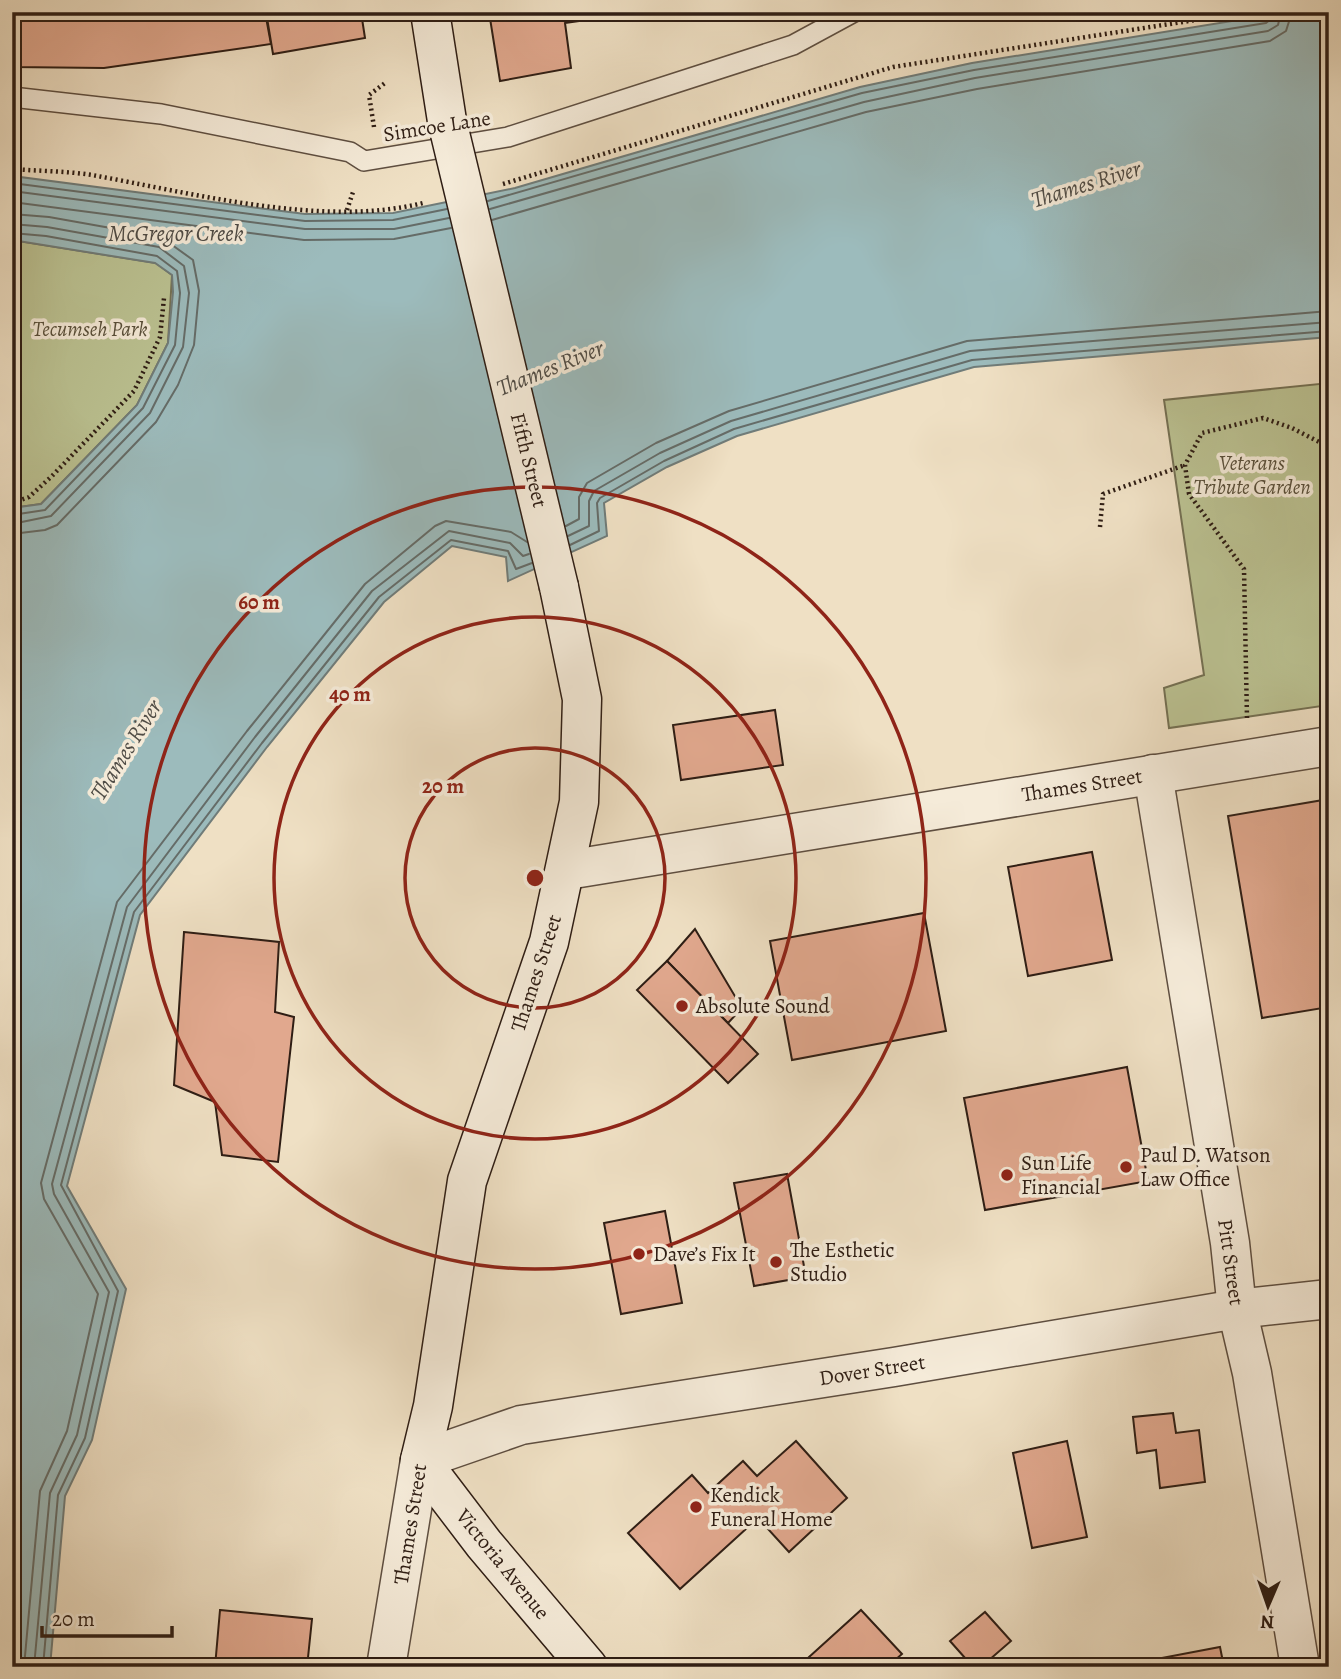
<svg xmlns="http://www.w3.org/2000/svg" width="1341" height="1679" font-family="Alegreya,serif">
  <rect width="100%" height="100%" fill="#efe0c4"/>
  <filter id="stains"><feTurbulence type="fractalNoise" baseFrequency=".00286" numOctaves="4"/><feColorMatrix values="0 0 0 0 .2 0 0 0 0 .09 0 0 0 0 .02 0 0 0 .5 -.17"/></filter>
  <radialGradient id="worn" r=".72"><stop offset=".6" stop-color="#630" stop-opacity="0"/><stop offset="1" stop-color="#630" stop-opacity=".3"/></radialGradient>
  <g fill="#bbc292" stroke="#747053" stroke-width="2">
    <polygon points="12,240 156,263 172,275 168,343 137,405 41,504 12,508"/>
    <polygon points="1329,383 1329,705 1169,728 1164,688 1204,675 1164,400"/>
  </g>
  <polygon fill="#9cbbbc" stroke="#707c79" stroke-width="2" points="1288,12 1329,12 1329,337 974,367 737,436 667,467 604,503 607,536 508,581 506,557 452,546 384,602 267,747 140,915 67,1186 126,1289 92,1440 65,1496 50,1667 12,1667 12,508 41,504 137,405 168,343 173,292 172,275 155,263 12,240 12,176 305,214 393,213 515,188 860,87 972,63"/>
  <g fill="none" stroke-linecap="round" stroke-linejoin="round">
    <g stroke="#656c68" stroke-width="2">
      <polyline points="12,183 305,221 393,220 447,209"/>
      <polyline points="12,191 305,229 394,229 449,218"/>
      <polyline points="488,201 862,93 974,70 1266,23 1271,19 1273,12"/>
      <polyline points="12,202 304,240 394,239 451,228"/>
      <polyline points="490,209 864,102 975,78 1268,31 1278,25 1281,12"/>
      <polyline points="12,214 49,217 161,237 193,260 199,291 194,345 178,385 156,422 57,525 45,530 12,534"/>
      <polyline points="492,220 866,112 977,89 1270,41 1286,31 1292,12"/>
      <polyline points="12,224 47,227 159,247 184,266 189,293 183,347 150,413 51,516 12,524"/>
      <polyline points="12,233 46,236 157,256 177,271 180,293 175,345 143,408 45,510 12,515"/>
      <polyline points="566,526 579,519 579,497 587,483 656,443 729,411 967,341 1329,311"/>
      <polyline points="568,536 589,526 589,501 594,491 660,453 731,421 970,351 1329,322"/>
      <polyline points="570,545 599,531 597,503 600,498 664,461 734,429 972,360 1329,331"/>
      <polyline points="24,1667 40,1491 67,1431 98,1294 44,1199 41,1183 117,902 247,731 365,584 435,526 446,521 511,532 527,542"/>
      <polyline points="34,1667 50,1493 77,1435 109,1292 54,1194 52,1184 127,907 255,737 372,591 449,531 510,543 523,556 529,554"/>
      <polyline points="43,1667 58,1495 85,1438 118,1291 61,1185 134,912 262,743 379,597 451,540 508,551 516,569 532,563"/>
    </g>
  </g>
  <g fill="#e1a88e" stroke="#2e1d14" stroke-width="2">
    <polygon points="12,12 265,12 271,44 104,68 12,67"/>
    <polygon points="266,12 361,12 365,38 273,54"/>
    <polygon points="489,12 643,12 565,23 571,68 500,81"/>
    <polygon points="775,710 783,765 681,780 673,725"/>
    <polygon points="1329,799 1329,1007 1262,1018 1228,816"/>
    <polygon points="1092,852 1112,960 1028,976 1008,867"/>
    <polygon points="924,913 946,1031 792,1060 770,941"/>
    <polygon points="695,929 742,1008 728,1023 667,961"/>
    <polygon points="184,932 279,942 275,1012 294,1017 278,1162 222,1155 215,1102 174,1085"/>
    <polygon points="667,961 758,1054 728,1083 637,990"/>
    <polygon points="1127,1067 1148,1181 985,1210 964,1098"/>
    <polygon points="787,1174 806,1277 754,1286 734,1183"/>
    <polygon points="665,1211 682,1303 621,1314 604,1223"/>
    <polygon points="1173,1413 1176,1433 1199,1430 1205,1482 1160,1488 1156,1450 1137,1453 1133,1417"/>
    <polygon points="796,1441 847,1498 789,1552 758,1518 680,1589 628,1533 692,1475 708,1493 743,1461 757,1476"/>
    <polygon points="1067,1441 1087,1537 1032,1548 1013,1453"/>
    <polygon points="220,1610 312,1619 307,1667 215,1667"/>
    <polygon points="861,1610 902,1654 887,1667 798,1667"/>
    <polygon points="985,1612 1011,1641 981,1667 973,1667 950,1641"/>
    <polygon points="1220,1647 1224,1667 1152,1667 1151,1660"/>
  </g>
  <g fill="none" stroke-linecap="round" stroke-linejoin="round">
    <g stroke="#5e4e40" stroke-width="22">
      <polyline id="lane" points="12,97 161,114 350,152 364,161 508,137 793,45 854,12"/>
    </g>
    <g stroke="#5e4e40" stroke-width="41">
      <g id="street">
        <polyline points="1153,774 1230,1243 1237,1309 1252,1373 1300,1667"/>
        <polyline points="567,870 1329,746"/>
        <polyline points="386,1667 420,1460 521,1425 894,1367 1237,1309 1329,1299"/>
      </g>
    </g>
    <g stroke="#2e1d14" stroke-width="41">
      <g id="secondary">
        <polyline points="430,12 447,121"/>
        <polyline points="559,587 582,699 579,802 549,942 467,1181 433,1406 420,1460 484,1544 588,1667"/>
      </g>
    </g>
    <g stroke="#2e1d14" stroke-width="4.5" stroke-dasharray="2 3.5" stroke-linecap="butt">
      <polyline points="374,127 369,95 385,83"/>
      <path d="M12,169C38,171 66,171 92,175C192,193 323,228 423,203"/>
      <polyline points="503,184 893,67 1247,12"/>
      <polyline points="347,210 353,192"/>
      <polyline points="12,503 29,497 52,476 134,391 160,337 164,298"/>
      <polyline points="1100,527 1103,494 1185,465"/>
      <polyline points="1247,718 1244,569 1189,494 1185,465 1202,433 1263,418 1292,428 1329,447"/>
    </g>
    <use href="#lane" stroke="#f5ebd9" stroke-width="19"/>
    <use href="#street" stroke="#f5ebd9" stroke-width="38"/>
    <use href="#secondary" stroke="#f5ebd9" stroke-width="38"/>
    <g stroke="#2e1d14" stroke-width="41" stroke-linecap="butt">
      <polyline id="secondary-bridge" points="447,121 559,587"/>
    </g>
    <use href="#secondary-bridge" stroke="#f5ebd9" stroke-width="38"/>
  </g>
  <g fill="none" stroke="#8f2418" stroke-width="3.5">
    <circle cx="535" cy="878" r="130"/>
    <circle cx="535" cy="878" r="261"/>
    <circle cx="535" cy="878" r="391"/>
  </g>
  <g fill="#8f2418" stroke="#f5ebd9" stroke-width="2.5">
    <circle cx="682" cy="1006" r="7"/>
    <circle cx="1126" cy="1167" r="7"/>
    <circle cx="1007" cy="1175" r="7"/>
    <circle cx="639" cy="1254" r="7"/>
    <circle cx="776" cy="1262" r="7"/>
    <circle cx="696" cy="1507" r="7"/>
  </g>
  <g text-anchor="middle" dominant-baseline="central" stroke-width="7" stroke-linejoin="round" paint-order="stroke">
    <g font-size="21" fill="#2e1d14" stroke="#f5ebd9">
      <text transform="translate(437 126) rotate(-9)">Simcoe Lane</text>
      <text transform="translate(529 460) rotate(76)">Fifth Street</text>
      <text transform="translate(1082 785) rotate(-9)">Thames Street</text>
      <text transform="translate(536 973) rotate(-72)">Thames Street</text>
      <text transform="translate(1231 1262) rotate(82)">Pitt Street</text>
      <text transform="translate(872 1370) rotate(-9)">Dover Street</text>
      <text transform="translate(410 1524) rotate(-81)">Thames Street</text>
      <text transform="translate(503 1564) rotate(51)">Victoria Avenue</text>
    </g>
    <g font-size="21" font-style="italic" fill="#584f3a" stroke="#f5ebd9">
      <text x="90" y="329">Tecumseh Park</text>
      <text x="1252" y="463">Veterans<tspan x="1252" dy="24">Tribute Garden</tspan></text>
    </g>
    <g font-size="21" fill="#2e1d14" stroke="#f5ebd9" text-anchor="start">
      <text x="696" y="1006">Absolute Sound</text>
      <text x="1140" y="1155">Paul D. Watson<tspan x="1140" dy="24">Law Office</tspan></text>
      <text x="1021" y="1163">Sun Life<tspan x="1021" dy="24">Financial</tspan></text>
      <text x="790" y="1250">The Esthetic<tspan x="790" dy="24">Studio</tspan></text>
      <text x="653" y="1254">Dave’s Fix It</text>
      <text x="710" y="1495">Kendick<tspan x="710" dy="24">Funeral Home</tspan></text>
    </g>
    <g font-size="23" font-style="italic" fill="#4f4c46" stroke="#f5ebd9">
      <text transform="translate(1086 184) rotate(-17)">Thames River</text>
      <text x="176" y="233">McGregor Creek</text>
      <text transform="translate(550 368) rotate(-22)">Thames River</text>
      <text transform="translate(126 750) rotate(-58)">Thames River</text>
    </g>
  </g>
  <circle cx="535" cy="878" r="10" fill="#8f2418" stroke="#f5ebd9" stroke-width="3.5"/>
  <g font-size="21" text-anchor="middle" font-weight="bold" fill="#8f2418" stroke="#f5ebd9" stroke-width="7" stroke-linejoin="round" paint-order="stroke">
    <text x="259" y="609">60 m</text>
    <text x="350" y="701">40 m</text>
    <text x="443" y="793">20 m</text>
  </g>
  <rect width="1341" height="1679" fill="none" stroke="#efe0c4" stroke-width="42"/>
  <rect x="14" y="14" width="1313" height="1651" fill="none" stroke="#2e1d14" stroke-width="3.5"/>
  <rect x="21" y="21" width="1299" height="1637" fill="none" stroke="#2e1d14" stroke-width="2"/>
  <g transform="translate(1268 1606) rotate(182)" stroke="#f5ebd9" stroke-width="5" paint-order="stroke">
  <path d="M0-5L12 26L0 18L-12 26Z" fill="#2e1d14"/>
  <text y="-10" font-size="19" font-weight="bold" text-anchor="middle" fill="#2e1d14">N</text>
  </g>
  <path d="M42 1626v10h130v-10" fill="none" stroke="#2e1d14" stroke-width="3.5"/>
  <text x="52" y="1626" font-size="21" fill="#2e1d14" stroke="#f5ebd9" stroke-width="5" paint-order="stroke">20 m</text>
  <rect width="100%" height="100%" filter="url(#stains)"/>
  <rect width="100%" height="100%" fill="url(#worn)"/>
</svg>
